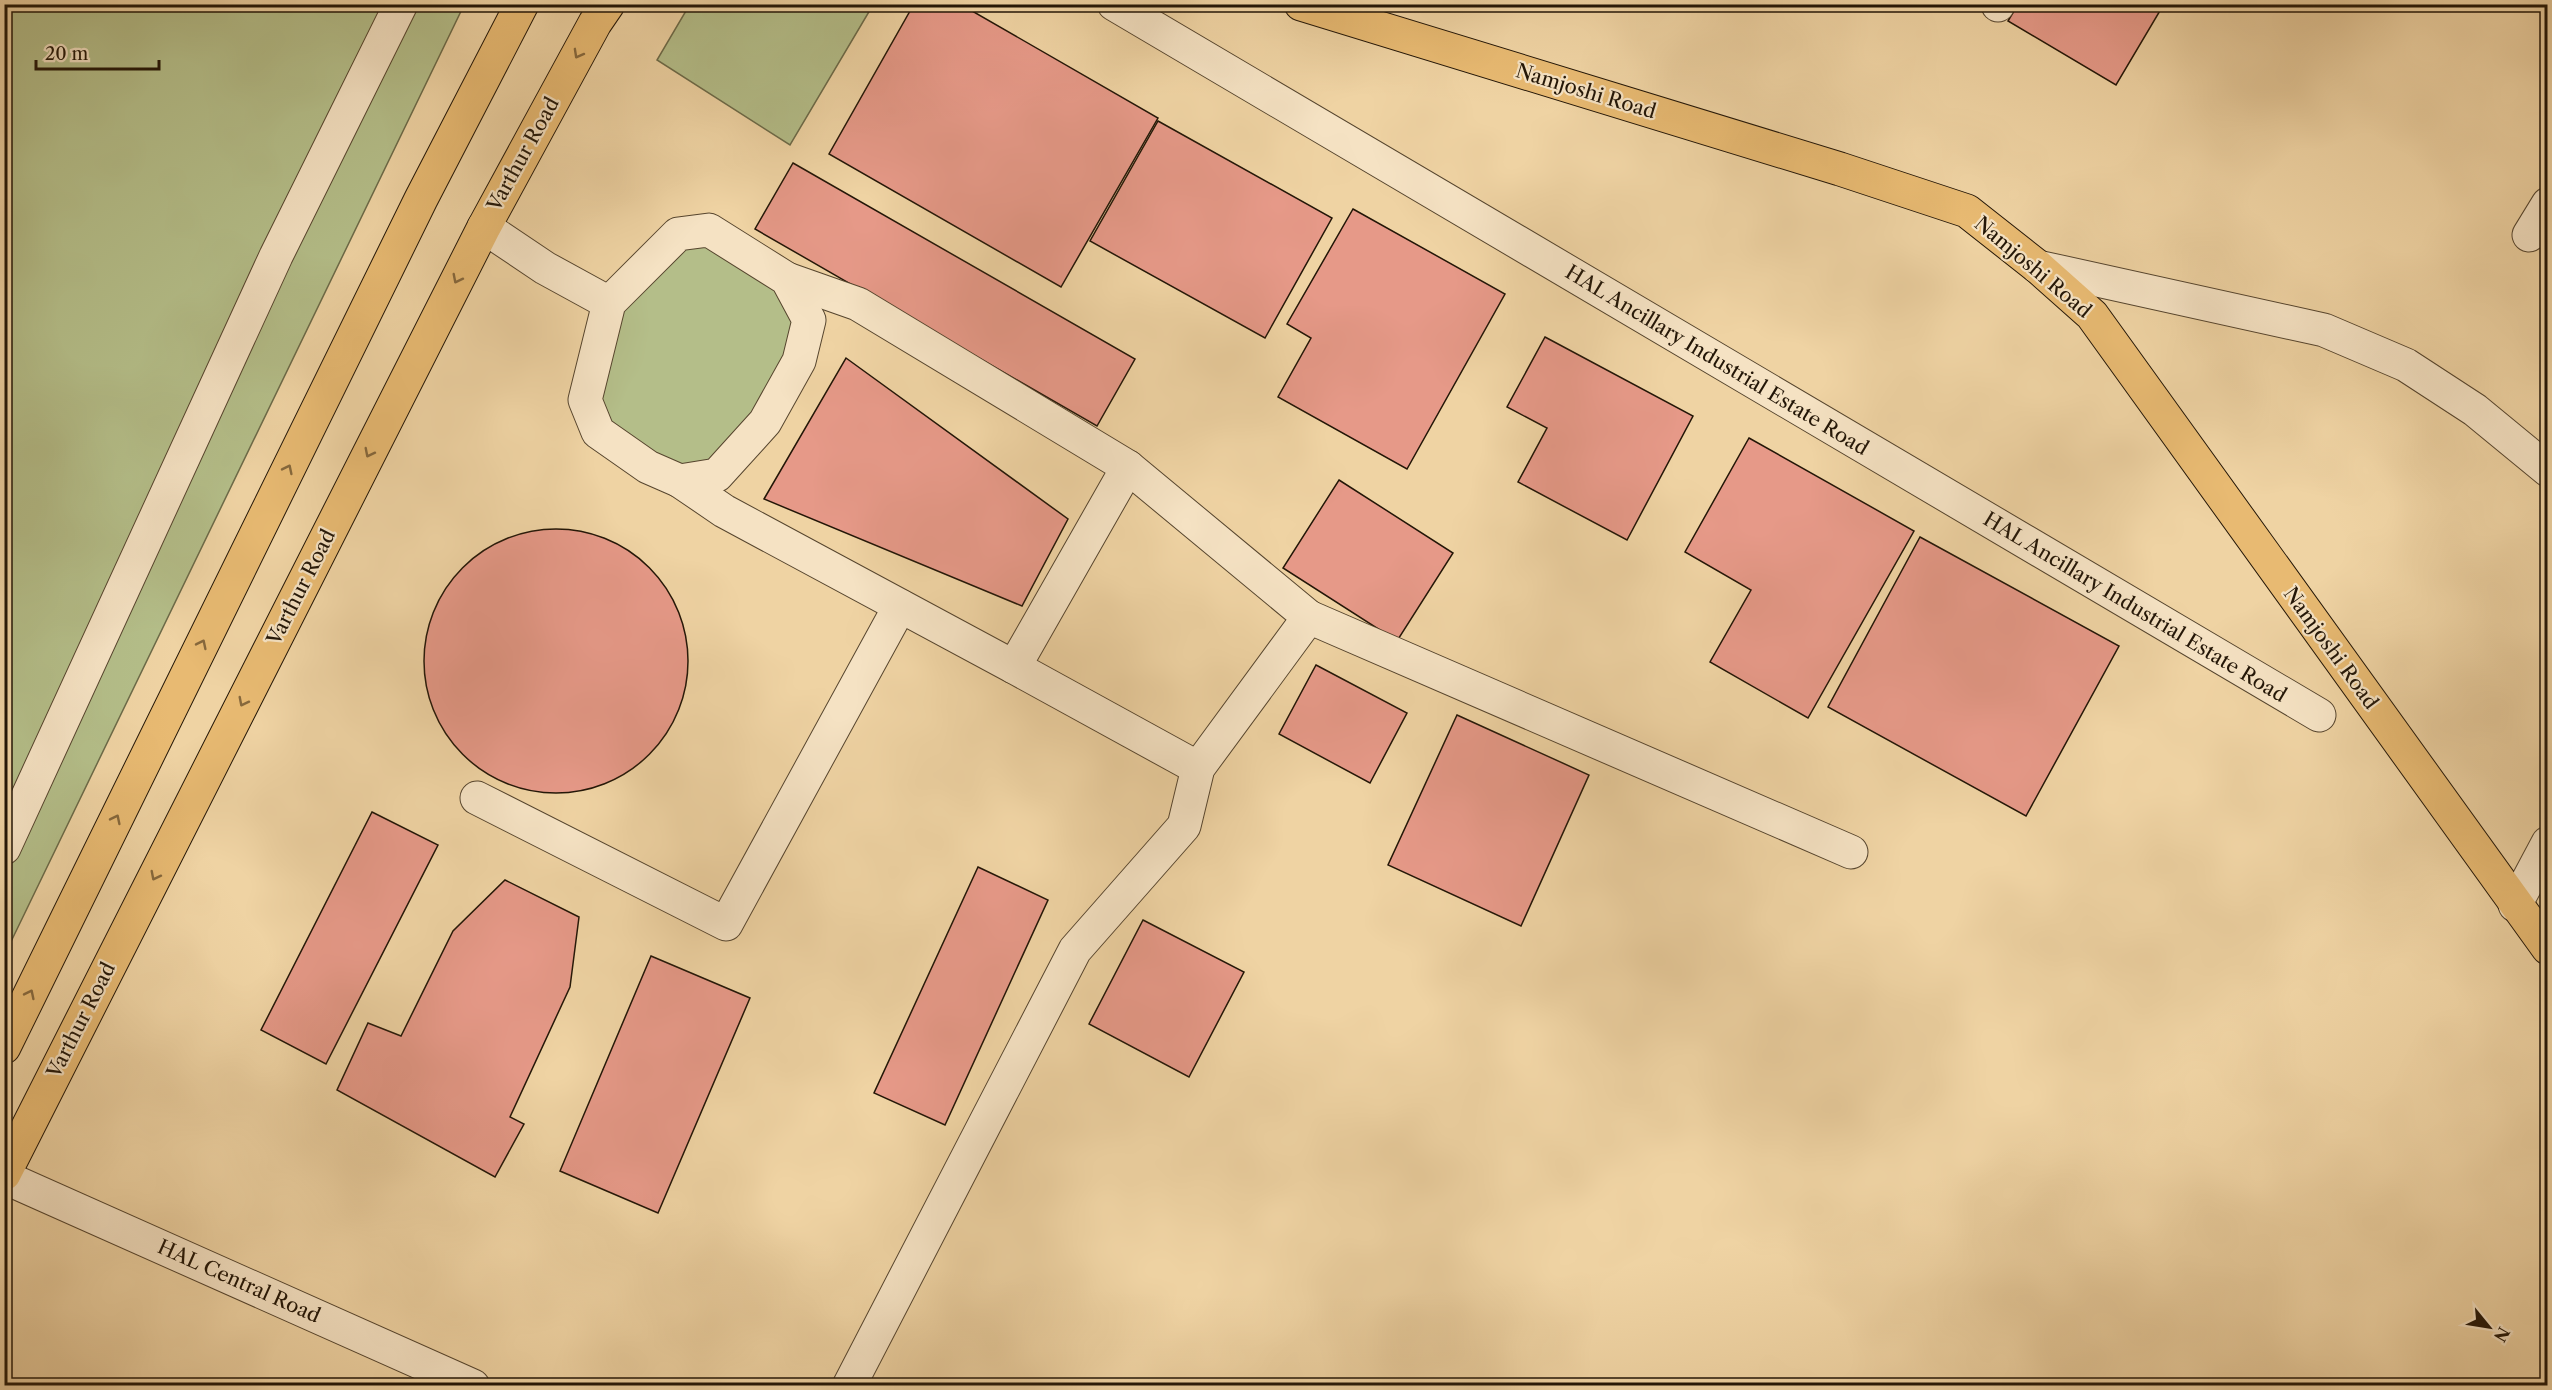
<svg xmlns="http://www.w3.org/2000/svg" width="2552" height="1390" font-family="'Libre Caslon Text',serif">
  <rect width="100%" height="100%" fill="#efd3a3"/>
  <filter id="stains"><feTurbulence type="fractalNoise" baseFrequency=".00333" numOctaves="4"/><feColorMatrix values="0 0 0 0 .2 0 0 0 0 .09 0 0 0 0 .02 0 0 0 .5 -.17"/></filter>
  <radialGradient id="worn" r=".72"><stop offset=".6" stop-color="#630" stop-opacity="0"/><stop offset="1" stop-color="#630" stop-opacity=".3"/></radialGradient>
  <g fill="#b4be89" stroke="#6c6a48" stroke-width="1.5">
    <polygon points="690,4 873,4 873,5 790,145 657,60"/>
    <polygon points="5,5 464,5 5,954"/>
    <polygon points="707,240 780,286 799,322 757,416 713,466 681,471 626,440 594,399 613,319 682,244"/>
  </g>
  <g fill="#e69988" stroke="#231607" stroke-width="1.5">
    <polygon points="914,4 960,4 1158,118 1061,287 829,154"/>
    <polygon points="2018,4 2164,4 2116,85 2008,21"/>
    <polygon points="1158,121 1332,218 1265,338 1090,241"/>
    <polygon points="793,163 1135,359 1097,426 755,229"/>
    <polygon points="1353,209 1505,294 1407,469 1278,397 1311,338 1287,324"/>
    <polygon points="1545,337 1693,416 1627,540 1518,482 1547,428 1507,407"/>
    <polygon points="846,358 1068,519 1022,606 764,499"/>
    <polygon points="1749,438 1914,531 1808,718 1710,662 1751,590 1685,552"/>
    <polygon points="1339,480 1453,553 1397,641 1283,568"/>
    <circle cx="556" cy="661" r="132"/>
    <polygon points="1920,537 2119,646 2026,816 1828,707"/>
    <polygon points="1316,665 1407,713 1370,783 1279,734"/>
    <polygon points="1457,715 1589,775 1521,926 1388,865"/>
    <polygon points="372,812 438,845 326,1064 261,1030"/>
    <polygon points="978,867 1048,900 945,1125 874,1093"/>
    <polygon points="505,880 579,917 570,987 510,1117 524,1124 495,1177 337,1090 368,1023 401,1036 453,931"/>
    <polygon points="1143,920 1244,972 1189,1077 1089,1024"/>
    <polygon points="651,956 750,998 658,1213 560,1171"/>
  </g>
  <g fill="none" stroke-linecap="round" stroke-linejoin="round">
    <g stroke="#56452e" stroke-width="35">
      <g id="minor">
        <polyline points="1114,4 2319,715"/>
        <polyline points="1998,5 1998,4"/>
        <polyline points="484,227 545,268 609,303 678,234 709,230 787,279 809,320 799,361 765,422 717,475 680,481 648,467 598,432 585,400 609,303"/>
        <polyline points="2529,235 2548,204"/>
        <polyline points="2038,267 2324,330 2406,365 2475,410 2548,470"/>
        <polyline points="680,481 724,511 1014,667 1128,467 858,304 787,279"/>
        <polyline points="1309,617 1851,852"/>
        <polyline points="1014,667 1198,768"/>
        <polyline points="477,798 726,924 900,606"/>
        <polyline points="4,848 276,256 401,4"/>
        <polyline points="2515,905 2548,843"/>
        <polyline points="4,1177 473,1386"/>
        <polyline points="849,1386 1075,950 1184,826 1198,768 1309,617 1128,467"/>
      </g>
    </g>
    <g stroke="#231607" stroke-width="35">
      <g id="major">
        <polyline points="1301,4 1840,169 1967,211 2038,267 2092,315 2548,948"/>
        <polyline points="4,1047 421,199 522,4"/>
        <polyline points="4,1174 484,227 595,23 608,4"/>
      </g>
    </g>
    <use href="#minor" stroke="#f5e2c3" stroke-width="33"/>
    <use href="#major" stroke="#e8ba72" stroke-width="33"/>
  </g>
  <defs><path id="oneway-chevron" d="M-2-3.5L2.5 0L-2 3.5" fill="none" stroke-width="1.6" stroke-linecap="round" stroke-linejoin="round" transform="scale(1.5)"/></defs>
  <g stroke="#86683c">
    <use href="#oneway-chevron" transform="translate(578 54) rotate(119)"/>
    <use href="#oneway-chevron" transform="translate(457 279) rotate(117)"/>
    <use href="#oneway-chevron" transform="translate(369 453) rotate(117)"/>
    <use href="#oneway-chevron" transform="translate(288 469) rotate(-64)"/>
    <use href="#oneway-chevron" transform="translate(202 644) rotate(-64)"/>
    <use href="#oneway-chevron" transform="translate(243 702) rotate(117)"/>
    <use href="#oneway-chevron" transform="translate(116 819) rotate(-64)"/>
    <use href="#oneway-chevron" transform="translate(155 876) rotate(117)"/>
    <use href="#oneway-chevron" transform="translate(30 994) rotate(-64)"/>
  </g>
  <g text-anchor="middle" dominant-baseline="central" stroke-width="4.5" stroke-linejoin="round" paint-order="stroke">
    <g font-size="20" fill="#231607" stroke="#f5e2c3">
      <text transform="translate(1586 91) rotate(17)">Namjoshi Road</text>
      <text transform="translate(523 154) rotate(-61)">Varthur Road</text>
      <text transform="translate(2033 267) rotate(40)">Namjoshi Road</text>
      <text transform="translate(1717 360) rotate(31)">HAL Ancillary Industrial Estate Road</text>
      <text transform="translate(301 587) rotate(-63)">Varthur Road</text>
      <text transform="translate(2135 607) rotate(31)">HAL Ancillary Industrial Estate Road</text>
      <text transform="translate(2331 648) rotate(54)">Namjoshi Road</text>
      <text transform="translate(81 1020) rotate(-63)">Varthur Road</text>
      <text transform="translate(239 1281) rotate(24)">HAL Central Road</text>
    </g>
  </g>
  <rect width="2552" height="1390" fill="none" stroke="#efd3a3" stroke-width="24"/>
  <rect x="6" y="6" width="2540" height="1378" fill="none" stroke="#231607" stroke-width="3"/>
  <rect x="12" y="12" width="2528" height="1366" fill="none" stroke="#231607" stroke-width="1.5"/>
  <g transform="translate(2489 1327) rotate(120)" stroke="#f5e2c3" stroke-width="4.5" paint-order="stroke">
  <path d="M0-4.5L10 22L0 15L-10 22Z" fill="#231607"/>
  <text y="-9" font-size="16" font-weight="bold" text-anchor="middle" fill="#231607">N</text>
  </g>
  <path d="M36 60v9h123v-9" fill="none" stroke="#231607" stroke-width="3"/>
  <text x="45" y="60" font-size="18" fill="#231607" stroke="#f5e2c3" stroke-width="4.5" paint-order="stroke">20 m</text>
  <rect width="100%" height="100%" filter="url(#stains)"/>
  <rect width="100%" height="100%" fill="url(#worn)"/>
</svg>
